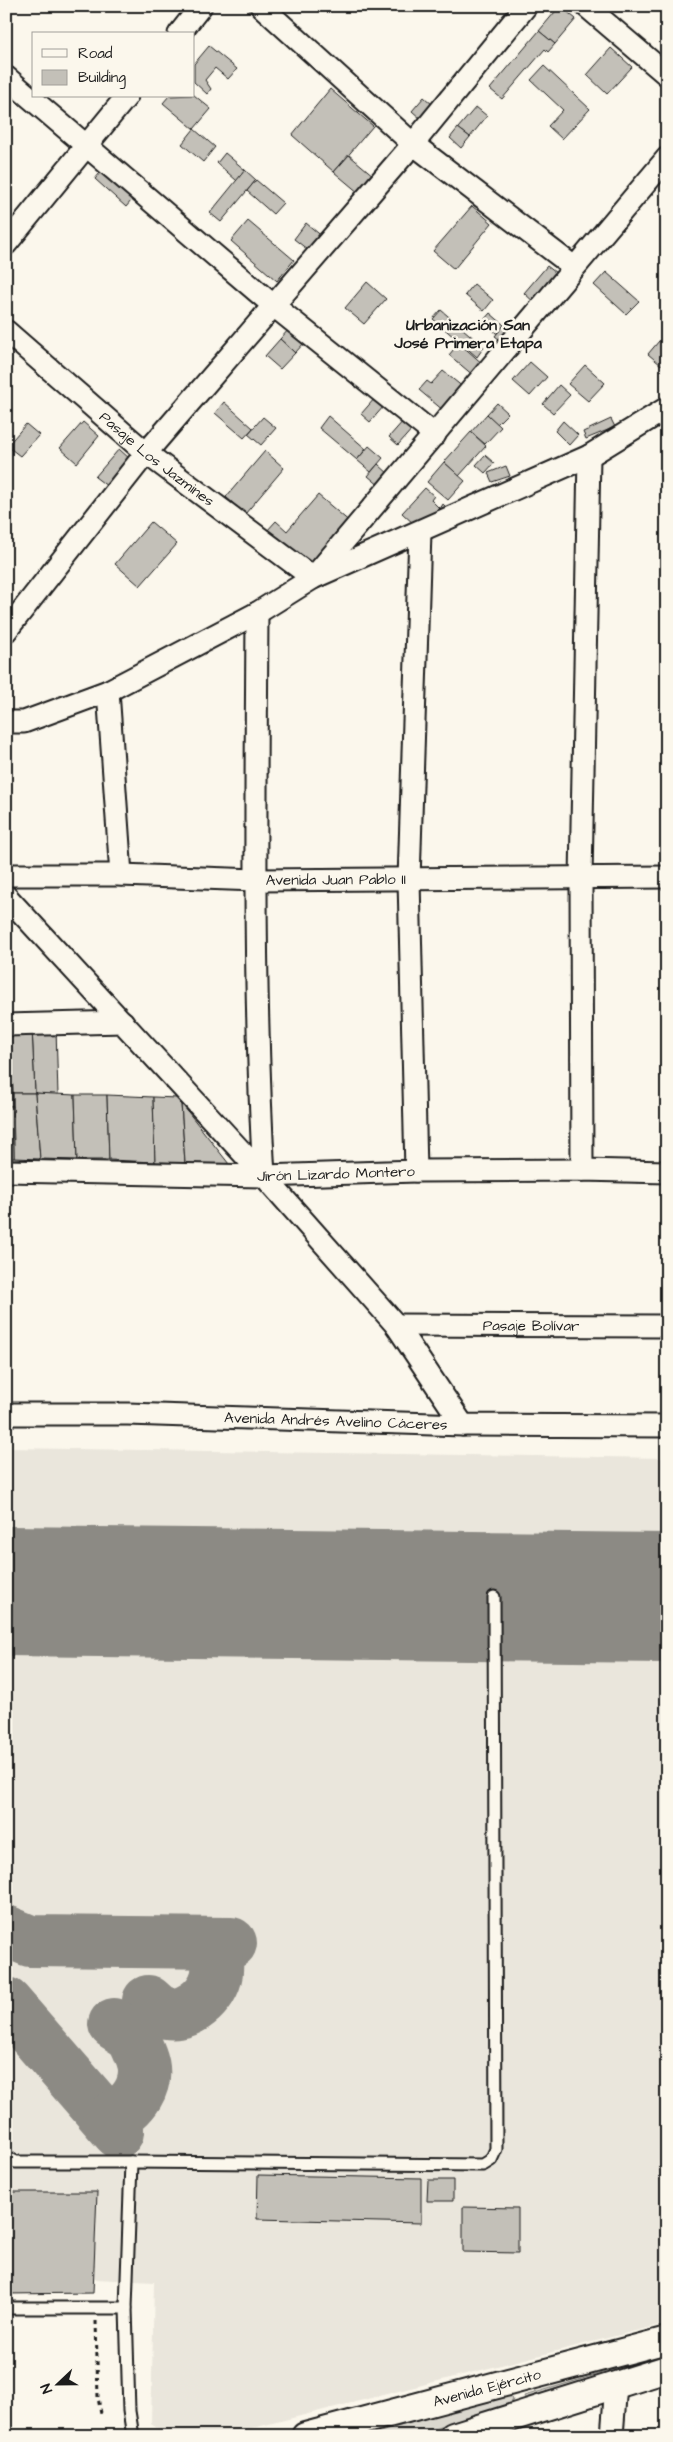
<svg xmlns="http://www.w3.org/2000/svg" width="673" height="2442" font-family="'Architects Daughter',sans-serif">
  <rect width="100%" height="100%" fill="#fbf7ec"/>
  <filter id="ink" filterUnits="userSpaceOnUse"><feTurbulence type="fractalNoise" baseFrequency=".02" numOctaves="2"/><feDisplacementMap in="SourceGraphic" scale="10" xChannelSelector="R" yChannelSelector="G"/><feConvolveMatrix kernelMatrix="1 2 1 2 8 2 1 2 1" color-interpolation-filters="sRGB"/></filter>
  <g filter="url(#ink)">
    <polygon fill="#eae6dc" points="6,1448 667,1458 667,2323 221,2436 169,2436 151,2424 154,2282 95,2279 93,2293 6,2294"/>
    <g fill="#dad7ce" stroke="#7b7a75">
      <polygon points="667,2354 667,2356 525,2398 524,2396"/>
      <polygon points="507,2394 513,2399 510,2406 410,2436 367,2436"/>
    </g>
    <g fill="none" stroke-linecap="round" stroke-linejoin="round">
      <g stroke="#8c8a84" stroke-width="52">
        <polyline points="6,1608 41,1591"/>
        <polyline points="6,1931 30,1941 231,1943"/>
        <path d="M148,2001C152,2004 156,2009 161,2011C183,2021 210,2000 216,1978C219,1967 216,1954 214,1943"/>
        <polyline points="6,2003 118,2132"/>
        <path d="M108,2120C133,2107 152,2085 141,2056C138,2049 136,2041 130,2035C126,2031 119,2028 114,2024"/>
      </g>
      <polyline stroke="#8c8a84" stroke-width="130" points="6,1591 667,1598"/>
    </g>
    <g fill="#c3c0b8" stroke="#1c1c1c">
      <polygon points="560,6 576,19 555,44 539,31"/>
      <polygon points="539,31 555,44 548,52 545,49 502,99 490,89"/>
      <polygon points="209,46 237,69 228,79 215,68 205,80 211,89 207,94 194,82 194,64"/>
      <polygon points="611,48 632,67 607,94 587,75"/>
      <polygon points="544,66 590,109 562,139 548,126 563,110 531,80"/>
      <polygon points="330,89 373,126 334,172 292,135"/>
      <polygon points="194,95 211,109 194,129 163,103 169,96"/>
      <polygon points="424,97 433,105 421,119 412,111"/>
      <polygon points="476,107 487,116 470,137 458,128"/>
      <polygon points="458,128 470,137 461,148 450,138"/>
      <polygon points="194,129 215,147 203,162 182,144"/>
      <polygon points="225,153 245,170 237,181 217,163"/>
      <polygon points="349,155 374,176 359,193 334,172"/>
      <polygon points="104,168 136,195 126,207 95,179"/>
      <polygon points="245,170 256,180 221,222 210,213"/>
      <polygon points="256,180 283,203 273,214 247,191"/>
      <polygon points="472,206 492,223 454,269 433,251"/>
      <polygon points="248,221 294,260 277,281 231,241"/>
      <polygon points="306,223 324,238 312,253 294,239"/>
      <polygon points="547,266 560,276 536,304 524,293"/>
      <polygon points="606,272 639,301 626,314 594,285"/>
      <polygon points="367,282 386,299 364,324 345,308"/>
      <polygon points="474,284 493,300 484,311 465,295"/>
      <polygon points="441,310 484,347 477,357 433,319"/>
      <polygon points="490,313 504,325 497,334 483,321"/>
      <polygon points="504,325 513,332 504,343 495,336"/>
      <polygon points="290,328 305,342 295,353 280,339"/>
      <polygon points="280,339 295,353 280,369 265,356"/>
      <polygon points="659,341 667,348 667,359 661,365 648,354"/>
      <polygon points="459,343 484,365 474,376 449,355"/>
      <polygon points="530,362 547,377 530,396 513,381"/>
      <polygon points="585,365 605,383 588,401 568,384"/>
      <polygon points="443,371 464,388 444,411 419,390 427,381 431,384"/>
      <polygon points="559,385 570,395 553,413 543,404"/>
      <polygon points="375,398 384,406 370,422 361,414"/>
      <polygon points="224,402 253,428 244,438 215,413"/>
      <polygon points="497,403 508,413 497,424 487,414"/>
      <polygon points="487,414 501,427 485,444 471,432"/>
      <polygon points="328,416 366,449 357,460 319,428"/>
      <polygon points="263,417 276,428 261,445 248,434"/>
      <polygon points="611,419 615,427 586,439 583,432"/>
      <polygon points="404,420 413,428 398,445 389,437"/>
      <polygon points="563,421 578,435 569,445 555,431"/>
      <polygon points="83,422 99,436 77,463 60,448"/>
      <polygon points="26,424 39,435 20,456 7,446"/>
      <polygon points="471,432 486,446 459,476 444,462"/>
      <polygon points="369,446 383,458 371,472 357,460"/>
      <polygon points="119,449 130,459 107,486 95,477"/>
      <polygon points="265,451 284,468 245,514 226,497"/>
      <polygon points="485,455 494,463 485,473 476,465"/>
      <polygon points="444,462 465,481 448,500 427,482"/>
      <polygon points="378,464 390,475 380,486 368,476"/>
      <polygon points="506,466 510,476 492,482 488,473"/>
      <polygon points="425,488 434,496 431,500 440,509 443,504 449,510 415,525 402,513"/>
      <polygon points="318,495 351,523 310,570 266,532 276,521 287,531"/>
      <polygon points="151,522 177,544 140,586 115,564"/>
      <polygon points="32,1028 56,1028 58,1095 35,1093"/>
      <polygon points="32,1028 35,1093 13,1093 10,1029"/>
      <polygon points="6,1029 10,1029 11,1058 6,1057"/>
      <polygon points="6,1057 11,1058 12,1082 6,1081"/>
      <polygon points="6,1081 12,1082 13,1106 6,1106"/>
      <polygon points="13,1093 35,1093 40,1159 14,1158"/>
      <polygon points="35,1093 75,1095 77,1160 40,1159"/>
      <polygon points="75,1095 107,1095 109,1160 77,1160"/>
      <polygon points="107,1095 153,1097 155,1162 109,1160"/>
      <polygon points="153,1097 177,1098 181,1103 185,1163 155,1162"/>
      <polygon points="181,1103 229,1164 185,1163"/>
      <polygon points="6,1106 13,1106 14,1158 6,1158"/>
      <polygon points="258,2175 421,2178 421,2223 257,2219"/>
      <polygon points="428,2180 453,2180 453,2201 427,2201"/>
      <polygon points="6,2192 97,2192 93,2293 6,2294"/>
      <polygon points="463,2207 518,2208 518,2253 463,2252"/>
    </g>
    <g fill="none" stroke-linecap="round" stroke-linejoin="round">
      <g stroke="#1c1c1c" stroke-width="15">
        <g id="service">
          <polyline points="6,2157 16,2162 131,2162 126,2308 129,2411 133,2436"/>
          <polyline points="131,2162 483,2165 491,2160 496,2149 494,1597"/>
          <polyline points="6,2308 126,2308"/>
        </g>
      </g>
      <g stroke="#1c1c1c" stroke-width="25">
        <g id="minor">
          <polyline points="261,6 413,144 574,267"/>
          <polyline points="586,6 667,75"/>
          <polyline points="179,34 201,6"/>
          <polyline points="6,77 274,306 435,435"/>
          <polyline points="6,244 127,96"/>
          <path id="s1" d="M6,331L146,453L313,578L667,158"/>
          <path d="M257,613C256,801 253,989 264,1176"/>
          <polyline points="6,631 146,453 413,144 526,6"/>
          <polyline points="108,691 121,875"/>
          <polyline points="6,722 24,722 108,691 257,613 313,578 589,456 667,408"/>
          <path id="s2" d="M6,875H121L256,880L667,877"/>
          <polyline points="6,896 264,1176 396,1325 463,1425"/>
          <polyline points="6,1025 123,1022"/>
          <polyline points="582,1170 581,878 589,456"/>
          <path id="s3" d="M6,1171L264,1176L416,1171L582,1170L667,1172"/>
          <polyline points="416,1171 409,880 420,532"/>
          <path id="s4" d="M396,1325L667,1326"/>
          <path id="s5" d="M6,1414H128L463,1425L667,1426"/>
          <polyline points="612,2436 616,2384"/>
        </g>
      </g>
      <g stroke="#1c1c1c" stroke-width="30">
        <g id="tertiary">
          <path id="s6" d="M305,2436L667,2340"/>
          <polyline points="453,2436 667,2369"/>
        </g>
      </g>
      <polyline stroke="#1c1c1c" stroke-width="3" stroke-dasharray="4 4" stroke-linecap="butt" points="96,2321 98,2398 101,2413"/>
      <use href="#service" stroke="#fbf7ec" stroke-width="11"/>
      <use href="#minor" stroke="#fbf7ec" stroke-width="21"/>
      <use href="#tertiary" stroke="#fbf7ec" stroke-width="26"/>
    </g>
  </g>
  <g text-anchor="middle" dominant-baseline="central" stroke-width="5" stroke-linejoin="round" paint-order="stroke">
    <g font-size="15" fill="#1c1c1c" stroke="#fbf7ec">
      <text stroke="none"><textPath href="#s1" startOffset="198">Pasaje Los Jazmines</textPath></text>
      <text stroke="none"><textPath href="#s2" startOffset="330">Avenida Juan Pablo II</textPath></text>
      <text stroke="none"><textPath href="#s3" startOffset="330">Jirón Lizardo Montero</textPath></text>
      <text stroke="none"><textPath href="#s4" startOffset="135">Pasaje Bolívar</textPath></text>
      <text stroke="none"><textPath href="#s5" startOffset="330">Avenida Andrés Avelino Cáceres</textPath></text>
      <text stroke="none"><textPath href="#s6" startOffset="188">Avenida Ejército</textPath></text>
    </g>
    <g font-size="16" font-weight="bold" fill="#1c1c1c" stroke="#fbf7ec">
      <text x="468" y="325">Urbanización San<tspan x="468" dy="18">José Primera Etapa</tspan></text>
    </g>
  </g>
  <rect width="673" height="2442" fill="none" stroke="#fbf7ec" stroke-width="25"/>
  <rect x="12" y="12" width="648" height="2417" fill="none" stroke="#1c1c1c" stroke-width="2" filter="url(#ink)"/>
  <rect x="32" y="32" width="162" height="65" fill="#fbf7ec" stroke="#a29f99"/>
  <rect x="42" y="49" width="25" height="8" fill="#fbf7ec" stroke="#a29f99"/>
  <text x="78" y="58" font-size="15" fill="#1c1c1c">Road</text>
  <rect x="42" y="70" width="25" height="15" fill="#c3c0b8" stroke="#a29f99"/>
  <text x="78" y="82" font-size="15" fill="#1c1c1c">Building</text>
  <g transform="translate(58 2384) rotate(248)" stroke="#fbf7ec" stroke-width="4" paint-order="stroke">
  <path d="M0-4L9 19L0 12L-9 19Z" fill="#1c1c1c"/>
  <text y="-8" font-size="14" font-weight="bold" text-anchor="middle" fill="#1c1c1c">N</text>
  </g>
</svg>
